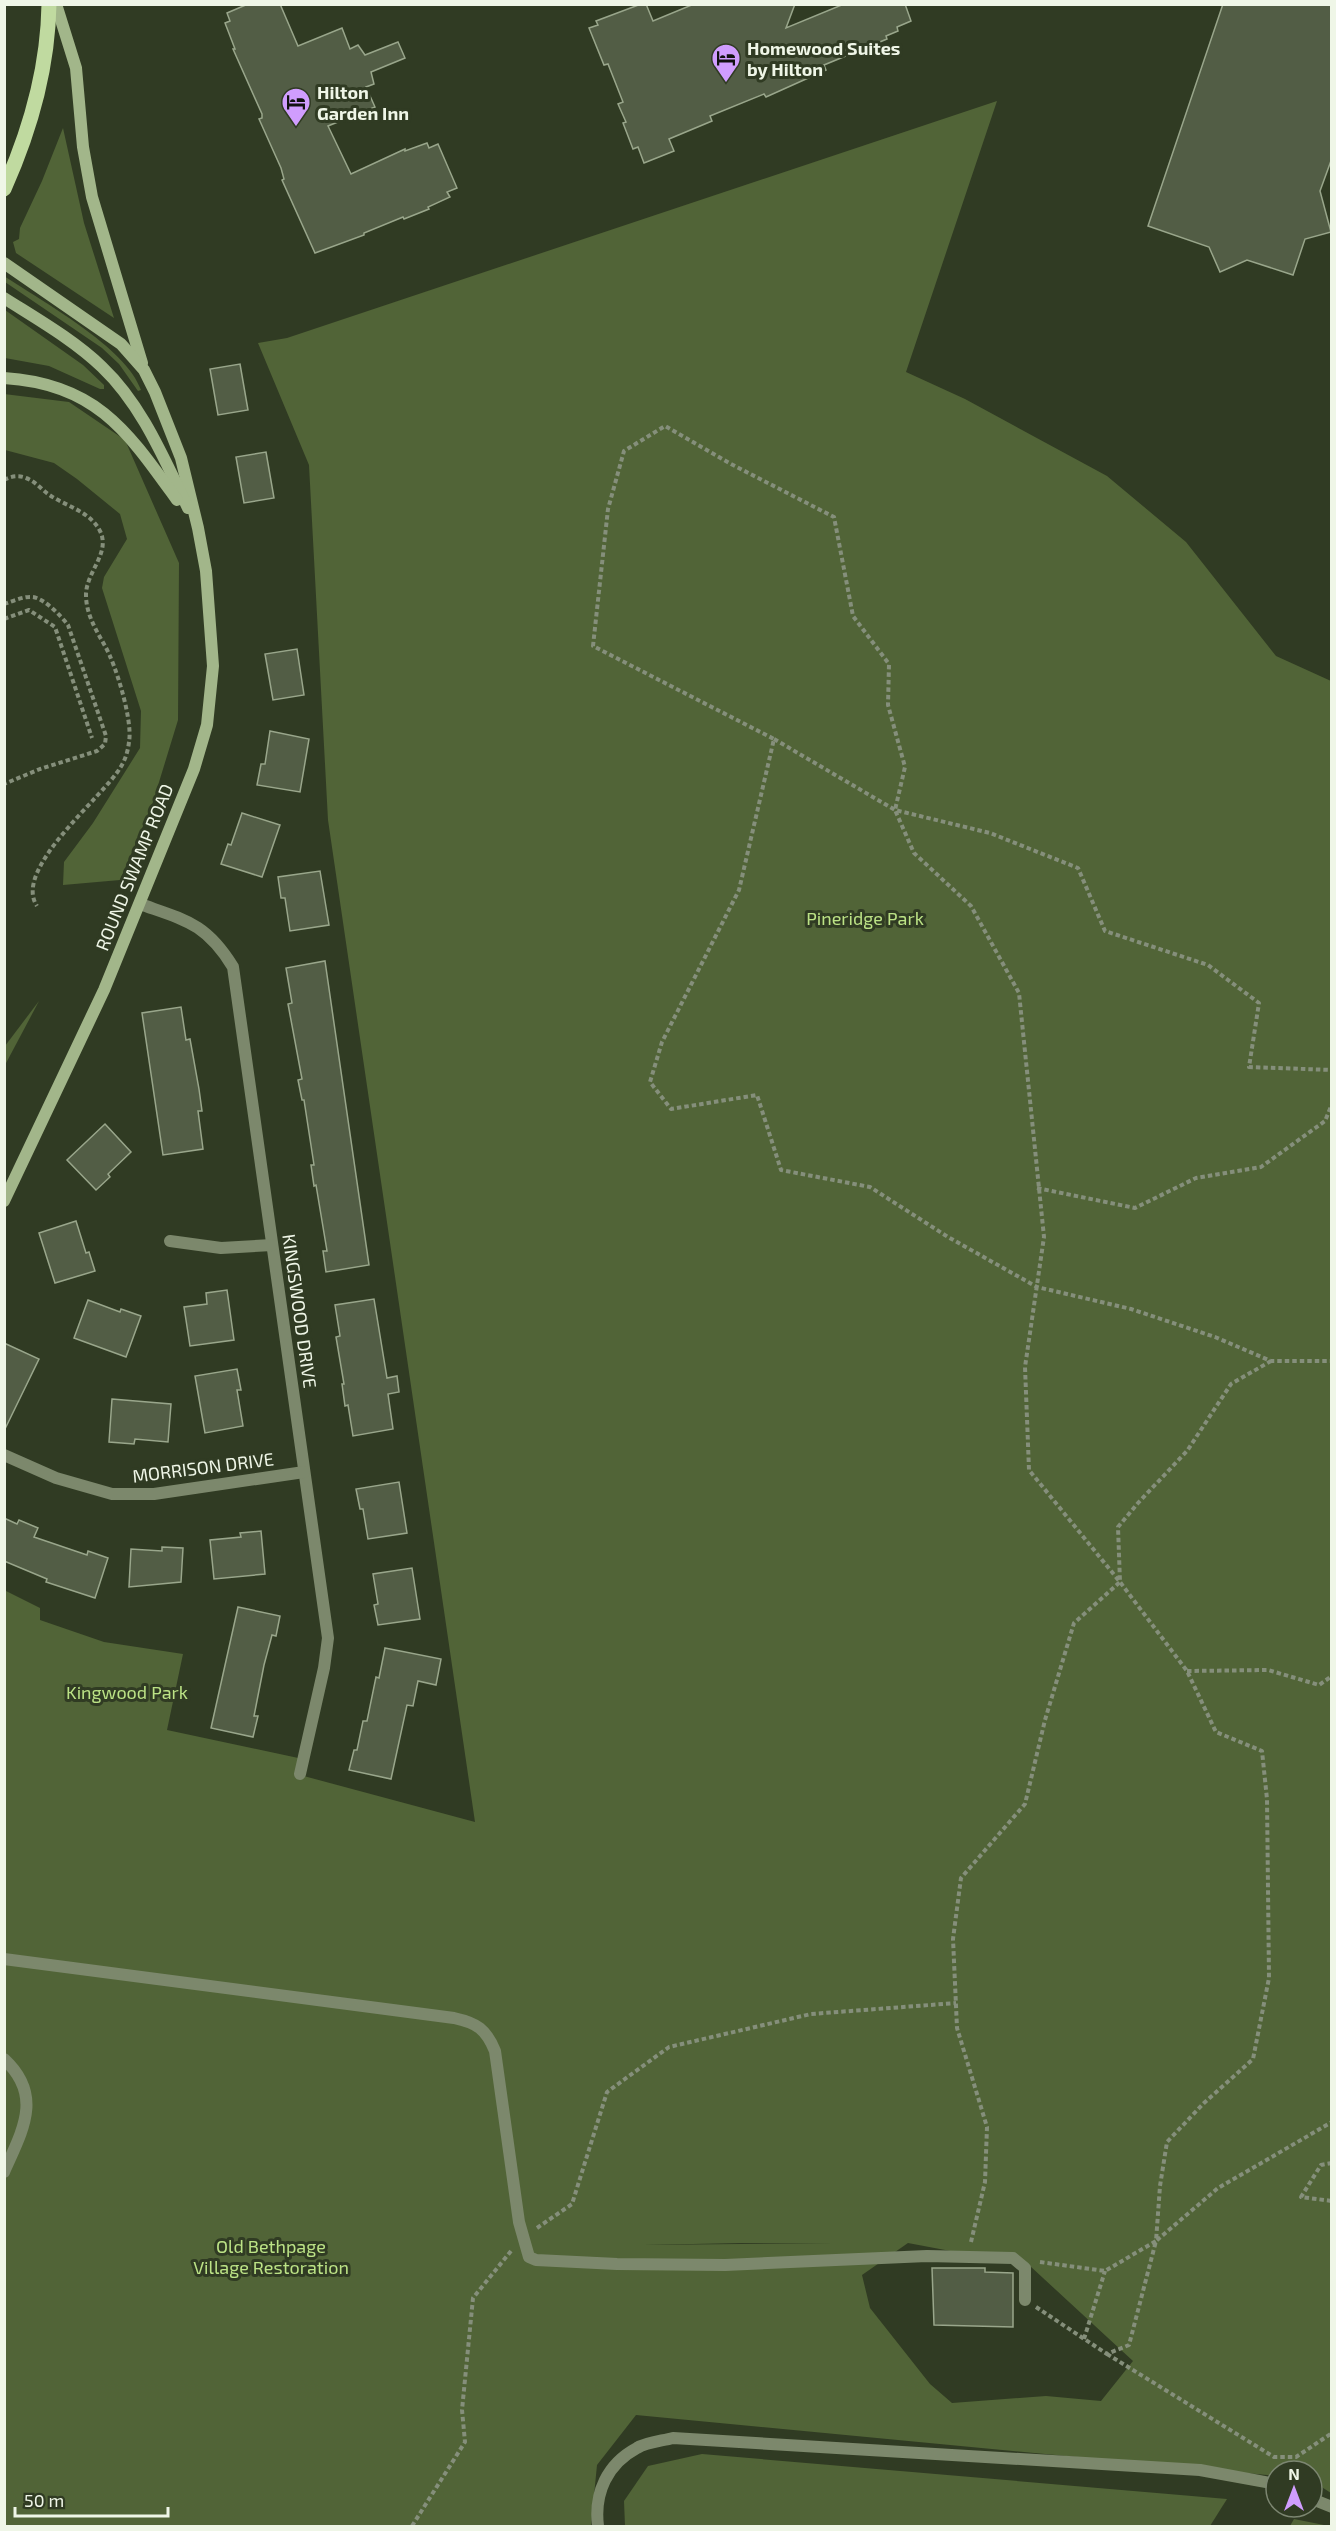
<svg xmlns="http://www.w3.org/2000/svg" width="1336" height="2531" font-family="'Exo 2',sans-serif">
  <rect width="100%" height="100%" fill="#303b23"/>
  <g fill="#516437" fill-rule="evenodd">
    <path d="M997,101L906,372L965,399L1107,476L1186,542L1276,656L1331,681V2493L1312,2481V2471H1276V2476L636,2415L597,2465L591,2526H5L4,1590L40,1608V1620L104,1642L183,1654L167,1730L303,1759L300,1775L475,1822L328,820L309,465L258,343L287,338ZM740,2243H833L644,2245ZM908,2243L1030,2266L1133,2361L1101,2401L1046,2396L952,2403L930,2384L870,2308L862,2275Z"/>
    <polygon points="63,128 84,223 114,318 16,253 13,242 19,239 20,228 42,181"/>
    <path d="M4,276C43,302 126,347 141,390L138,391L119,364L102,348L5,282Z"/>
    <polygon points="5,310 83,365 104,385 104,389 100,389 49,366 5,358"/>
    <polygon points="4,394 69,402 125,440 179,563 178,720 152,805 120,880 63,885 64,862 93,823 140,748 141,711 102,588 104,577 127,539 120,514 77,479 54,463 5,450"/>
    <polygon points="39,1001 5,1065 5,1046"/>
    <polygon points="702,2454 1227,2499 1210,2526 625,2526 624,2501 648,2466"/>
    <polygon points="1294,2519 1329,2526 1290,2526"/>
  </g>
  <g fill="#525d45" stroke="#99a68b" stroke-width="1.5">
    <polygon points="248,4 280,4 298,46 342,28 350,49 358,45 365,55 398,42 405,58 371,72 374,84 366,87 375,107 328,126 351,174 405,149 405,151 427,143 429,148 438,144 457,188 447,192 450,197 428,207 429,209 404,219 403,217 364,233 364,235 315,253 282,180 284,179 281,168 259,119 262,118 262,114 233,49 235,49 225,23 230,21 227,13"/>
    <polygon points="641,4 646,4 653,21 694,4 795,4 786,28 844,4 905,4 911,21 897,27 898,31 886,36 887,39 824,65 826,70 766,97 764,94 710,116 712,121 669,139 674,151 644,163 638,147 633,149 623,123 626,122 618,104 623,102 608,64 604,65 589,28 598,25 596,21"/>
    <polygon points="1223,4 1332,4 1332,158 1320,191 1331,232 1305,239 1293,275 1247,260 1220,272 1209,247 1148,226"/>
    <polygon points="240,364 248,410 218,415 210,369"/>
    <polygon points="266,452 274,498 244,503 236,457"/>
    <polygon points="297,649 304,695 273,700 265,654"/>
    <polygon points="270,731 309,739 300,792 257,785 261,764 265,764"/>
    <polygon points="242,813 280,825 262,877 221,864 228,844 231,845"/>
    <polygon points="320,871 329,925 290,931 285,898 281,898 278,877"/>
    <polygon points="325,961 369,1265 326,1272 323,1251 327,1251 316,1185 314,1186 311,1165 314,1165 304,1100 302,1100 298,1080 302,1079 288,1004 292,1003 286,968"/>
    <polygon points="181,1007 186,1040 190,1039 199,1089 202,1111 198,1111 203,1149 163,1155 142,1013"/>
    <polygon points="105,1124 131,1152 108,1174 110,1177 96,1190 67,1160"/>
    <polygon points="76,1221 86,1253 89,1252 95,1271 55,1283 39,1233"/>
    <polygon points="227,1290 234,1340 190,1346 184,1307 207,1304 206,1293"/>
    <polygon points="374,1299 387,1378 397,1376 399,1392 388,1394 393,1429 353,1436 348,1405 345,1406 342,1384 344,1384 336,1337 340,1336 335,1305"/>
    <polygon points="88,1300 120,1312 121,1309 141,1316 126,1357 74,1338"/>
    <polygon points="4,1343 39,1359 4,1431"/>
    <polygon points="237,1369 241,1390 237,1390 243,1426 205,1433 195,1376"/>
    <polygon points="112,1399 171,1404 168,1442 135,1439 134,1444 109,1442"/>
    <polygon points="399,1482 407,1533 368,1539 363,1509 360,1509 356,1489"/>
    <polygon points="4,1518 17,1524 19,1520 38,1528 34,1537 87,1555 88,1551 108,1558 95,1598 46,1582 47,1579 4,1561"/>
    <polygon points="261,1531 265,1574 214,1579 210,1540 241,1537 240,1533"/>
    <polygon points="162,1547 183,1548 181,1582 129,1587 131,1549 162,1551"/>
    <polygon points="412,1568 420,1619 378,1625 374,1605 378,1604 373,1574"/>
    <polygon points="238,1607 280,1616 276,1636 272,1635 264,1665 254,1716 258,1716 253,1737 211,1728"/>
    <polygon points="385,1648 441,1659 436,1685 418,1681 413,1706 407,1705 391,1779 349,1770 354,1750 357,1750 363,1721 367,1721 376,1677 379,1678"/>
    <polygon points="932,2268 985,2268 985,2272 1013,2273 1013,2327 934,2325"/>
  </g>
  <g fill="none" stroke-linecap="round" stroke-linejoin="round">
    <g stroke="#858f7b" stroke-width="4" stroke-dasharray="4.5 3" stroke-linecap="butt">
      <path d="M4,480C11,476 19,475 26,478C35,481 41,489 48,494C65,506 90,511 100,531C111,553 86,572 86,595C86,614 96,630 105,646C116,665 133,721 129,742C128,751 125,761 120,768C103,797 12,869 37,906"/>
      <path d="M4,604C13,601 24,596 33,597C45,599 61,616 68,625L106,736L105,744L97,751L40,769L4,784"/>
      <polyline points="4,619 29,610 55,627 92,738"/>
      <polyline points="774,739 895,810 990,833 1078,868 1105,931 1208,965 1259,1003 1249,1067 1332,1070"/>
      <polyline points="1037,1188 1135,1208 1196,1178 1261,1167 1325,1121 1332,1104"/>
      <polyline points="1187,1671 1268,1670 1319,1685 1332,1676"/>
      <polyline points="1332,2163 1321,2165 1301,2197 1332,2201"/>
      <polyline points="537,2228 572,2204 607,2092 669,2047 811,2014 956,2003"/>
      <polyline points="971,2242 985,2182 987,2127 957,2028 953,1939 961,1878 1025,1804 1045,1720 1074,1623 1120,1582 1118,1527 1138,1503 1187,1451 1231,1384 1271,1361"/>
      <polyline points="1040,2262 1105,2271 1156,2241 1160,2186 1167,2142 1204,2103 1253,2059 1269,1978 1267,1799 1262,1751 1216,1732 1187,1671 1120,1582 1029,1470 1025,1367 1044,1237 1019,993 971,906 914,853 895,810 905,767 888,705 889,664 853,616 834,517 731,464 665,426 624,451 608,509 593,646 774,739 739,890 662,1042 650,1082 671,1109 757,1095 781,1170 870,1187 948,1237 1037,1287 1131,1309 1215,1337 1271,1361 1332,1361"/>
      <polyline points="1036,2307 1107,2354 1129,2345 1156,2241 1218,2188 1332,2122"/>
      <polyline points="1084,2339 1105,2271"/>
      <polyline points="1107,2354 1274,2457 1296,2457 1332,2433"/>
      <polyline points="412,2526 465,2442 462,2410 473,2298 511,2251"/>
    </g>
    <g stroke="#7c886c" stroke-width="12">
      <path d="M4,1959L454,2018C477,2023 486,2029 495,2051L519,2222L529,2257L536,2260L617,2264L725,2265L927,2256L1013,2258L1025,2268V2300"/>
      <path d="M4,2059C44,2096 22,2131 4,2172"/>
      <polyline points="1312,2499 1332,2507"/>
      <path d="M598,2526C594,2493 607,2464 637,2448C647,2442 662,2441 673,2438L1200,2470L1276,2484"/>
    </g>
    <g stroke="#7c886c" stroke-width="12">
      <path d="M140,904C185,920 206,923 233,967L328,1638L324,1668L300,1774"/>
      <polyline points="170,1241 221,1248 272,1245"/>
      <polyline points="4,1455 56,1478 112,1494 154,1494 304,1472"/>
    </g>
    <g stroke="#a2b68a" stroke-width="12">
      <polyline points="56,4 76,68 83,147 92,197 142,363"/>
      <polyline points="4,263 121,344 144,370 155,392 181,458 198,528 206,571 213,666 207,725 194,769 104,990 4,1201"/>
      <path d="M4,298C37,319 74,340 102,367C142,405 164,459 188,508"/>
      <path d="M4,378C97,384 128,432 177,500"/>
    </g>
    <path stroke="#c0daa0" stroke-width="15" d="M4,189C30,131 48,69 49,4"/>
  </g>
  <defs>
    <g id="hotel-pin" transform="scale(1.5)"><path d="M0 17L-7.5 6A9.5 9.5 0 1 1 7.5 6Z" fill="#d09dfe" stroke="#303b23"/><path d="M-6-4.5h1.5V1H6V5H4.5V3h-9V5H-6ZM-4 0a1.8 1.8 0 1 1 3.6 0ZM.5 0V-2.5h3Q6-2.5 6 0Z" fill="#111"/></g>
  </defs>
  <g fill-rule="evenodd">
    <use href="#hotel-pin" x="726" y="58"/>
    <use href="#hotel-pin" x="296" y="102"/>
  </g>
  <g text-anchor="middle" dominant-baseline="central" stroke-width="6" stroke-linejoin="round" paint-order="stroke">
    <g font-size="18" font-weight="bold" fill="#eff6e7" stroke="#303b23" text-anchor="start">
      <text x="747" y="48">Homewood Suites<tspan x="747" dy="21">by Hilton</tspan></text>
      <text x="317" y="92">Hilton<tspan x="317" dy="21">Garden Inn</tspan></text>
    </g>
    <g font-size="18" fill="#eff6e7" stroke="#303b23">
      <text transform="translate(134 867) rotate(-68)">ROUND SWAMP ROAD</text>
      <text transform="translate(300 1311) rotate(82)">KINGSWOOD DRIVE</text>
      <text transform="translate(203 1467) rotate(-7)">MORRISON DRIVE</text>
    </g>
    <g font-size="18" fill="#bce386" stroke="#303b23">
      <text x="865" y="918">Pineridge Park</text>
      <text x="127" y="1692">Kingwood Park</text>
      <text x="271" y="2246">Old Bethpage<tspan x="271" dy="21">Village Restoration</tspan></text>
    </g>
  </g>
  <rect width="1336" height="2531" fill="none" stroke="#eff6e7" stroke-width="12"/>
  <g transform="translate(1294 2489)"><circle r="28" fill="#303b23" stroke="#7c8671" stroke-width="1.5"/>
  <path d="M0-4.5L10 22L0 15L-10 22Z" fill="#d09dfe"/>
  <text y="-9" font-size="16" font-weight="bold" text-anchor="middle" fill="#eff6e7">N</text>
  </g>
  <path d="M15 2507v9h153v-9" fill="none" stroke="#eff6e7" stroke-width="3"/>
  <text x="24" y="2507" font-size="18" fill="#eff6e7" stroke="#303b23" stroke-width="4.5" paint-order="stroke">50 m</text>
</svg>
